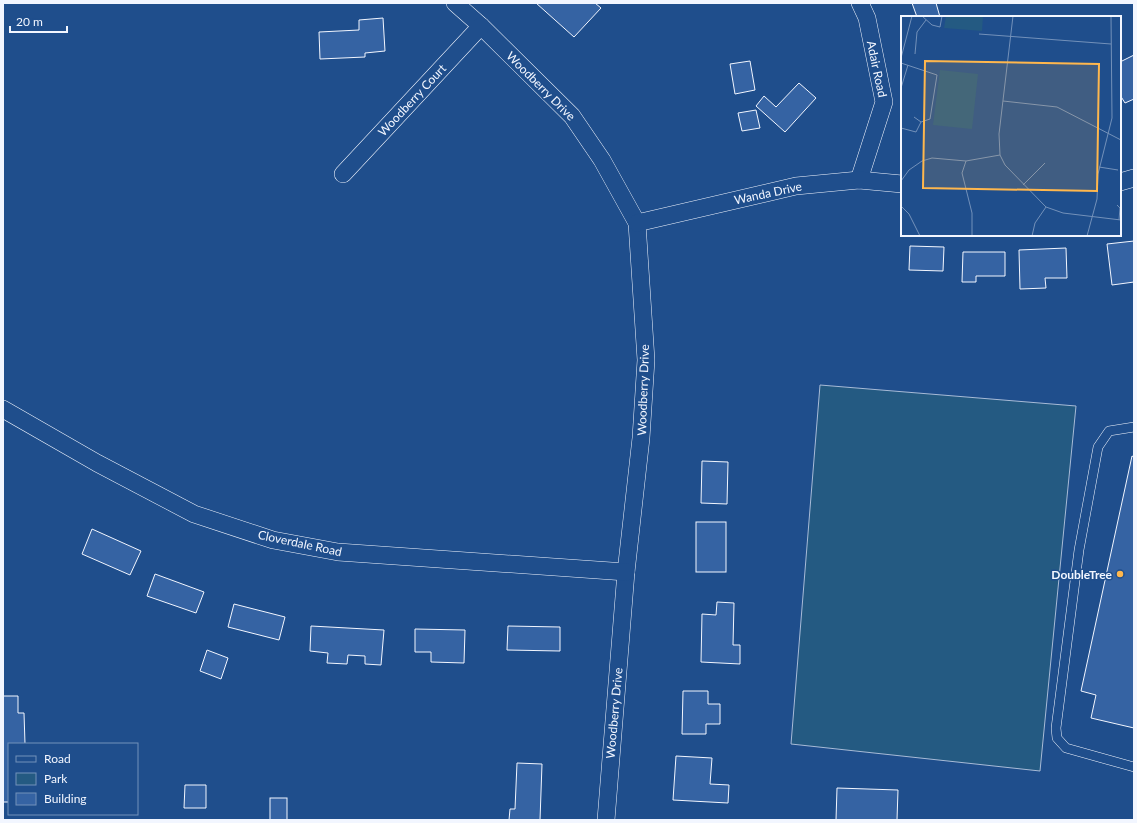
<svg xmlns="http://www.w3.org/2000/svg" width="1137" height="823" font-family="Lato,sans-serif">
  <rect width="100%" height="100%" fill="#1f4e8c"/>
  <polygon fill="#245a82" stroke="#a8bbd7" points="820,385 1076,406 1040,771 791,744"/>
  <g fill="#3563a3" stroke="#f2f6ff">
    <polygon points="536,3 595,3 601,8 574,37"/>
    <polygon points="912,3 936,3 940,17 917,17"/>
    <polygon points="383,18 385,51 365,53 365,57 320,59 319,32 359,30 359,20"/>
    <polygon points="1134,55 1134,99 1125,103 1120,95 1120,62"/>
    <polygon points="750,61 755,90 735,94 730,64"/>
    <polygon points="799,83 816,98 785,132 756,106 764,96 776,107"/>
    <polygon points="756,110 760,128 742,131 738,113"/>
    <polygon points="1134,241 1134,282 1112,285 1107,244"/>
    <polygon points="910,246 944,247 943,271 909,270"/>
    <polygon points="1066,248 1067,278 1045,278 1046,288 1020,289 1019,250"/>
    <polygon points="963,252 1005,252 1005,276 976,276 976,282 962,282"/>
    <polygon points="1132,456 1134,457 1134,728 1091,718 1096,695 1081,691"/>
    <polygon points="702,461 728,462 727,504 701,503"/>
    <rect x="696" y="522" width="30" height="50"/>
    <polygon points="92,529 141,551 130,575 82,554"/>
    <polygon points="155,574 204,592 196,613 147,596"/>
    <polygon points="717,602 734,603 733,645 740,645 740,664 701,662 702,614 716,615"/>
    <polygon points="234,604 285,617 279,640 228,627"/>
    <polygon points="311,626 384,630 381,665 365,664 365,656 348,655 347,664 327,663 328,653 310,651"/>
    <polygon points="508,626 560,627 560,651 507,650"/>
    <polygon points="415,629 465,630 464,663 431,662 431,652 415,652"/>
    <polygon points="207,650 228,658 221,679 200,671"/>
    <polygon points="683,691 708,691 708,704 720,704 720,724 706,724 706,734 682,734"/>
    <polygon points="3,696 18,696 18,713 24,713 25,744 9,744 9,802 3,802"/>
    <polygon points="676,756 712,758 710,784 729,785 728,803 673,800"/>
    <polygon points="517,763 542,764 540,820 509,820 510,809 515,809"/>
    <polygon points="185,785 206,785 206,808 184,808"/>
    <polygon points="837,788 898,790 897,820 836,820"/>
    <rect x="270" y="798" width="17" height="22"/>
  </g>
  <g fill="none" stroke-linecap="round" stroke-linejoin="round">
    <g stroke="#f2f6ff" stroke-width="10">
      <polyline id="service" points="1134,427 1109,431 1098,447 1079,550 1056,728 1057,738 1066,748 1134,767"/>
    </g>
    <g stroke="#f2f6ff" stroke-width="18">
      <g id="minor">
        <polyline points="455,3 481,26 572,116 602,160 637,223 646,360 641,438 626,572 606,820"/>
        <polyline points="343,174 481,26"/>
        <polyline points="859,180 884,102 867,18 860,3"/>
        <polyline points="1120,182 1134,178"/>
        <polyline points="637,223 796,186 859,180 902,184"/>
        <polyline points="3,409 97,463 194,514 273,540 338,552 626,572"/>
      </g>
    </g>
    <use href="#service" stroke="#1f4e8c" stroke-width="9"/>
    <use href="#minor" stroke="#1f4e8c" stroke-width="17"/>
  </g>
  <circle fill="#ffb74d" stroke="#1f4e8c" stroke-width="1.5" cx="1120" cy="574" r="4"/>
  <g text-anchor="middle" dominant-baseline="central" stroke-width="3" stroke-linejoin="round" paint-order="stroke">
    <g font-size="12" fill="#f2f6ff" stroke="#1f4e8c">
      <text transform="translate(877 69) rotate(78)">Adair Road</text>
      <text transform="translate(541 86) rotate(45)">Woodberry Drive</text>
      <text transform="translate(412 100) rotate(-47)">Woodberry Court</text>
      <text transform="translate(768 193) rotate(-12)">Wanda Drive</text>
      <text transform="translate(643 390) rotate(-88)">Woodberry Drive</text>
      <text transform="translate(300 543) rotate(12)">Cloverdale Road</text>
      <text transform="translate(614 713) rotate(-85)">Woodberry Drive</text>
    </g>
    <g font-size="12" font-weight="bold" fill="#f2f6ff" stroke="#1f4e8c" text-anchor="end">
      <text x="1112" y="574">DoubleTree</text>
    </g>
  </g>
  <g transform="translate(901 16)">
    <rect width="220" height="220" fill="#1f4e8c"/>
    <path d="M45,0H82L81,15L43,12ZM39,54L77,58L71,113L32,109Z" fill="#245a82"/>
    <path fill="none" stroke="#7391ba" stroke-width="1" d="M21,0L31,9L39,11L41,0M112,0L98,118L99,139L104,149L145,191L162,197L220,204M78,18L210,28M14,38L16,16L25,4M0,42L11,0M0,47L36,59L29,103L20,106L13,101M0,72L7,49M102,85L156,91L220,124M0,112L15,116L20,106M65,145L61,157L71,197V220M198,151L217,154M0,165L8,154L21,145L31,142L65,145L99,139M122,169L144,147M216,189L219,192L218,204M0,190L8,198L19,220M131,220L134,207L145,191M186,220L196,183L197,158L211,102L210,0"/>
    <path fill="#ffb74d" fill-opacity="0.15" stroke="#ffb74d" stroke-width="2" d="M24,45L198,48L196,175L22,172Z"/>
    <rect width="220" height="220" fill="none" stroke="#f2f6ff" stroke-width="2"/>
  </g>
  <rect width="1137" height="823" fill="none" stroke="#f2f6ff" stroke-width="8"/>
  <rect x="8" y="743" width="130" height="72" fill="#1f4e8c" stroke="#7391ba"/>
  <rect x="16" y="756" width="20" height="6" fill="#1f4e8c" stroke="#7391ba"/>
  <text x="44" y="763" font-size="12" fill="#f2f6ff">Road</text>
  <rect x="16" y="773" width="20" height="12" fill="#245a82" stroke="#7391ba"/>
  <text x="44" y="783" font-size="12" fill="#f2f6ff">Park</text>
  <rect x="16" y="793" width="20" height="12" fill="#3563a3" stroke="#7391ba"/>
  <text x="44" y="803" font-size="12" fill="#f2f6ff">Building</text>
  <path d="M10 26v6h57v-6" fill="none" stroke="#f2f6ff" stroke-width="2"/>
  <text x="16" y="26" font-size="12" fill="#f2f6ff" stroke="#1f4e8c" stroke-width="3" paint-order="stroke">20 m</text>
</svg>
